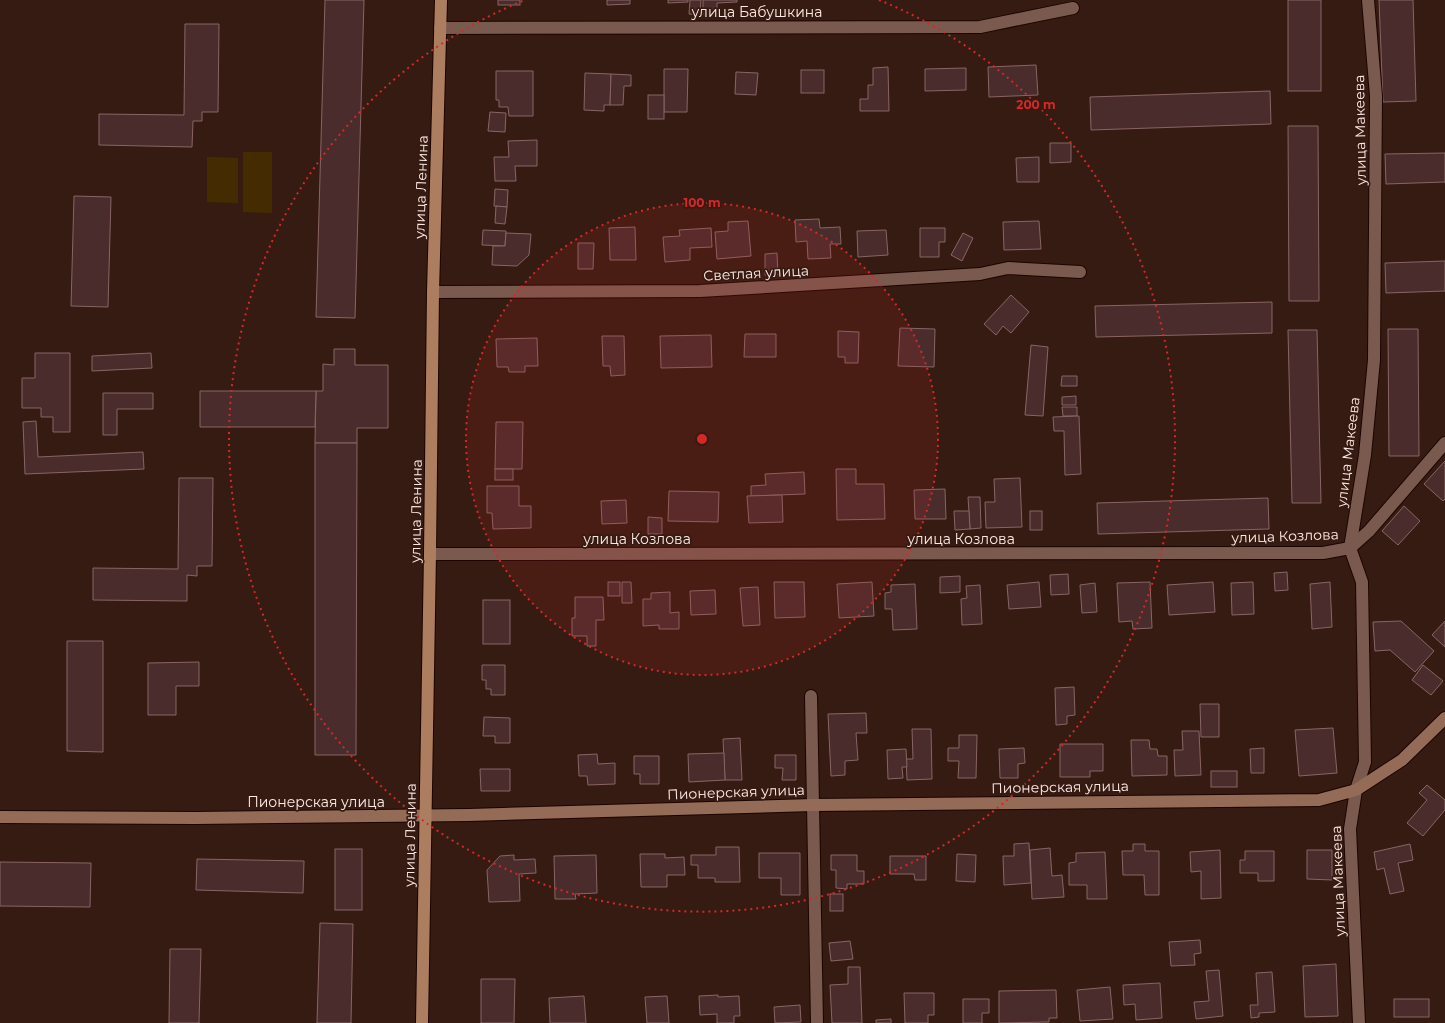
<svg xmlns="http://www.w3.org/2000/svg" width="1445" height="1023" font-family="Montserrat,sans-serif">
  <rect width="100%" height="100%" fill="#361b12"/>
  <g fill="#452c00">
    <polygon points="243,152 272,152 272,213 243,212"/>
    <polygon points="207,157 238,158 238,203 207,202"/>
  </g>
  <g fill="#4b2c2c" stroke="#886564">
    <polygon points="325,0 364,0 355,318 316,317"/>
    <rect x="498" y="0" width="22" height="5"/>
    <polygon points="607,0 630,0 630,4 607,5"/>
    <polygon points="668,0 688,0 688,2 668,3"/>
    <polygon points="690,0 701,0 700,15 689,14"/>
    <polygon points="703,0 737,0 737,2 717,3 717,14 703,14"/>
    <rect x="1288" y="0" width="33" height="91"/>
    <polygon points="1379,0 1413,0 1416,101 1383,102"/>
    <polygon points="185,24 219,24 218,112 202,112 202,121 193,121 192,147 99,145 99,114 184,115"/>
    <polygon points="1036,65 1038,95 989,97 988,67"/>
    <polygon points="888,67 889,111 860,111 860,99 868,99 868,85 873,85 873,68"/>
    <polygon points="966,68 966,90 925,91 925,69"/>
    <polygon points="664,69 688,69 687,112 664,112"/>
    <rect x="801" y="70" width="23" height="23"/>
    <polygon points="496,71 533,71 533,116 509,116 508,107 499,107 499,100 496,100"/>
    <polygon points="736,72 758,73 756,95 735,94"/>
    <polygon points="585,73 611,74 610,105 604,105 604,111 584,110"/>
    <polygon points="611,74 631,75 631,86 624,86 623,105 610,105"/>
    <polygon points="1270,91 1271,124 1091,130 1090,97"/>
    <rect x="648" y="95" width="16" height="24"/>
    <polygon points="490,112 506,113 505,132 488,131"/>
    <polygon points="1288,126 1318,126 1319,301 1289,301"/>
    <polygon points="537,140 537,166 515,166 516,181 495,181 494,157 509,157 508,141"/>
    <polygon points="1050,143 1071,143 1071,162 1050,163"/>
    <polygon points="1445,153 1445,182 1386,184 1385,154"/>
    <polygon points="1039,157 1039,182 1017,182 1016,158"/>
    <polygon points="495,189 508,190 507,207 494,206"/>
    <polygon points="74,196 111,197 108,307 71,306"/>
    <polygon points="496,206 507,207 505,224 495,223"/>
    <polygon points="819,219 820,228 840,227 841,244 830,244 831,258 808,259 807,241 796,242 795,220"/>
    <polygon points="748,221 751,256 717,259 715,232 728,231 728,222"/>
    <polygon points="1039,221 1041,249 1004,250 1003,222"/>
    <polygon points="635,227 636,260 610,260 609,228"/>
    <polygon points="711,228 712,247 690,248 690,260 665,262 663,237 680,236 679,230"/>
    <polygon points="920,228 945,228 945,242 939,242 939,257 920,257"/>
    <polygon points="483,230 506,231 505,246 482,245"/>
    <polygon points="886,230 888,255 858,257 857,231"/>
    <polygon points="506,233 531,234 529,255 517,266 492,265 493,246 505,246"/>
    <polygon points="963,233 973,238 962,261 951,255"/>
    <polygon points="578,243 594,243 593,269 578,269"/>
    <polygon points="777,253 778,275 765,275 765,254"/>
    <polygon points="1445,261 1445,291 1386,293 1385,263"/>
    <polygon points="1011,295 1029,312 1011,333 1003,326 996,335 984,324"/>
    <polygon points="1272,302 1272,333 1096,337 1095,306"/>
    <polygon points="900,328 935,329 934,367 898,366"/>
    <polygon points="1388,329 1418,329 1419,456 1389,456"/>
    <polygon points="1288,330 1317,330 1321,503 1292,503"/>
    <polygon points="838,331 859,332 858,363 845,363 845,357 838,357"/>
    <polygon points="745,334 776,334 776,357 744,357"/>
    <polygon points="711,335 712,367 661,368 660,336"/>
    <polygon points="602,336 624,336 625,375 611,376 610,366 603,366"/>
    <polygon points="537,338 538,366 525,366 525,372 509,372 508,367 497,367 496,339"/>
    <polygon points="1031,345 1048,347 1043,416 1025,415"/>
    <polygon points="334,349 355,349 355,365 388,365 388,428 357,428 357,443 315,443 316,391 323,391 323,364 334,365"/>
    <polygon points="35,353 70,353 70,432 53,432 53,417 41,417 41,408 22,408 22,378 35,378"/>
    <polygon points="151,353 152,368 92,371 92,356"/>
    <polygon points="1062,376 1077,376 1077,386 1061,386"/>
    <polygon points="200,391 316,391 315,427 200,427"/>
    <polygon points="103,393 153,393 153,409 117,409 117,435 103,435"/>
    <polygon points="1076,396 1076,405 1062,405 1062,397"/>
    <polygon points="1062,407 1077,407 1077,416 1063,416"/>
    <polygon points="1079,416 1081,474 1065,475 1064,431 1054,431 1053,417"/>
    <polygon points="36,421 38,457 143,452 144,469 25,474 23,422"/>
    <polygon points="496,422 523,422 522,469 495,469"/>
    <polygon points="315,443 357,443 356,755 315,755"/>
    <polygon points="1445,461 1445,499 1443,501 1424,484"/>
    <rect x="495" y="469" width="18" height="11"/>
    <polygon points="836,469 856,469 856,484 884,484 885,519 837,520"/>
    <polygon points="804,472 805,494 751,496 751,486 766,485 765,474"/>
    <polygon points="179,478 213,478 212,566 197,566 197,576 187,575 187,601 93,600 93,568 178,569"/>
    <polygon points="1020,478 1022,527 986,528 985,502 995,502 994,479"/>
    <polygon points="487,486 519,486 519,506 531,506 531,528 493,529 492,513 487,513"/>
    <polygon points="945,489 946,519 915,519 914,490"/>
    <polygon points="669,491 719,492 718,522 668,521"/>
    <polygon points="782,495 783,522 749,523 747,496"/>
    <polygon points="968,497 980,497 981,528 970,529"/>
    <polygon points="1268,498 1269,529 1098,534 1097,503"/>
    <polygon points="626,500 627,523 602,524 601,501"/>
    <polygon points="1404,506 1420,521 1398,545 1382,531"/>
    <polygon points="954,511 969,511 970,529 955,530"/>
    <rect x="1030" y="511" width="12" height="19"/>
    <polygon points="648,517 662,518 662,534 648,534"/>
    <polygon points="1287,572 1288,590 1275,591 1274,573"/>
    <polygon points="1068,574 1069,594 1051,595 1050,575"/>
    <polygon points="960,576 960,592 940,593 940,577"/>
    <rect x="608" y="582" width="12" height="14"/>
    <polygon points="622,582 631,582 632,603 622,603"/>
    <polygon points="774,582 804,582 805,617 775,618"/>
    <polygon points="872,582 874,616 839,618 837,584"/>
    <polygon points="1039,582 1041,607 1009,609 1007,585"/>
    <polygon points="1150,582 1152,628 1133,629 1132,621 1119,622 1117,583"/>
    <polygon points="1213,582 1215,612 1169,615 1167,585"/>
    <polygon points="1253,582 1254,614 1232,615 1231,583"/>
    <polygon points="1330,582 1332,627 1312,629 1310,584"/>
    <polygon points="1095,583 1097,612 1082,613 1080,585"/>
    <polygon points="915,584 917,629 893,630 892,609 885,609 885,593 891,592 891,585"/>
    <polygon points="980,585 982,624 962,625 961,599 967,598 966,586"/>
    <polygon points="758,587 760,625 743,626 740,588"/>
    <polygon points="715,590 716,614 691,615 690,591"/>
    <polygon points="670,592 670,613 679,612 679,629 659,629 659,625 643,626 643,599 651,599 651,593"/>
    <polygon points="575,597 603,597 604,620 596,620 596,646 587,646 587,636 572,636 572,618 575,618"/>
    <rect x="483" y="600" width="27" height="44"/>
    <polygon points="1401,621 1434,651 1415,672 1390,650 1375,651 1373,622"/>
    <polygon points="1445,621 1445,647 1432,635"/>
    <polygon points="67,641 103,641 103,752 67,751"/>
    <polygon points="199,662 199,686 176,686 176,715 148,715 148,663"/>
    <polygon points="482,665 505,665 505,695 491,695 491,689 486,689 486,680 482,680"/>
    <polygon points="1423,665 1443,681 1431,695 1412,680"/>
    <polygon points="1074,687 1075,715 1067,716 1067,724 1056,725 1055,688"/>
    <polygon points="1200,704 1219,704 1219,737 1201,737"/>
    <polygon points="866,713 867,733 856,733 858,760 845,761 845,775 831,776 828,714"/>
    <polygon points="484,717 510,718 510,743 495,743 495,736 483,736"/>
    <polygon points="1333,728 1337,773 1299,776 1295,730"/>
    <polygon points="912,729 931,729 932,779 907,780 906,759 913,759"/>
    <polygon points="1182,731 1199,731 1201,775 1175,776 1174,750 1183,750"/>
    <polygon points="959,735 977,735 976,778 958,778 959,761 948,761 948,748 959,748"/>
    <polygon points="740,738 742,780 725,780 723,739"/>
    <polygon points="1131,740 1149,740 1150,749 1157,749 1158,756 1167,756 1167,775 1132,776"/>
    <polygon points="1060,744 1103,744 1103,771 1090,771 1090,777 1060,777"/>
    <polygon points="1024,748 1025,763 1018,764 1018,778 1000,778 999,749"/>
    <polygon points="1264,748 1264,773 1251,773 1250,749"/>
    <polygon points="906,749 907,767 902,767 903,778 888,779 887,750"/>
    <polygon points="724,753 725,780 689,782 688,754"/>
    <polygon points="597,754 598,764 615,763 615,784 588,785 587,776 579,776 578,755"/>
    <polygon points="775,755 796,755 796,780 782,780 783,768 775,768"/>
    <polygon points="634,756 659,756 659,784 640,784 640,774 634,774"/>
    <polygon points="480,769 510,769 510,791 481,791"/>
    <rect x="1211" y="771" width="26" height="16"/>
    <polygon points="1427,785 1445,800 1445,810 1423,836 1407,823 1427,800 1419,793"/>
    <polygon points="1029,843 1031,883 1004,885 1003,856 1014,856 1014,844"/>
    <polygon points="1133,844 1145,844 1145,851 1159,851 1159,895 1145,895 1144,875 1123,875 1122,851 1133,851"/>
    <polygon points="1410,844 1413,860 1398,863 1404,891 1390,894 1384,868 1377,870 1374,852"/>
    <polygon points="716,847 739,847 740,882 715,882 715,878 698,878 698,865 691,865 691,855 716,855"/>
    <polygon points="1050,848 1052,876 1062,875 1064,897 1032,899 1030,850"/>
    <rect x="335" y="849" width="27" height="61"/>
    <polygon points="1220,850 1221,898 1201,899 1201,871 1191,872 1190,852"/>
    <polygon points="1307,850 1332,850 1332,880 1307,879"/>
    <polygon points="1245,851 1274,851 1274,881 1258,881 1258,873 1240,873 1240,860 1245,860"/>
    <polygon points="1105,852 1107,899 1087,899 1087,885 1069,885 1069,863 1076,862 1076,853"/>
    <polygon points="759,853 800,853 800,895 781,895 781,878 759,878"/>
    <polygon points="640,854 665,854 665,858 684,857 685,875 667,875 667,887 641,887"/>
    <polygon points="957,854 976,855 975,882 956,881"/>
    <polygon points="514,855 514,860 535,859 536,873 519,874 520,901 489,902 487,870 500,856"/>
    <polygon points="596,855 597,893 575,894 576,899 555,899 554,856"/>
    <polygon points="831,855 857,855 857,871 864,871 864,884 847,884 847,889 836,888 836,870 831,870"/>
    <polygon points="890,856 926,856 926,880 915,880 914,874 890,874"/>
    <polygon points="197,859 304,861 303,893 196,890"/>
    <polygon points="0,862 91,863 90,907 0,906"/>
    <rect x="830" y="894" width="13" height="17"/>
    <polygon points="320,923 353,924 351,1023 317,1023"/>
    <polygon points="1200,940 1201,953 1194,954 1195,965 1171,966 1169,942"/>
    <polygon points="850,941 853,959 831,961 829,943"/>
    <polygon points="170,949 201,949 199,1023 169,1023"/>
    <polygon points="1336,964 1338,1016 1305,1017 1303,966"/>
    <polygon points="848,967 860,967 862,1023 832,1023 830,985 848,984"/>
    <polygon points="1219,970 1223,1016 1196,1019 1194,1002 1209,1001 1206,971"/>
    <polygon points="1272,972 1275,1012 1259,1013 1259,1017 1251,1018 1250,1005 1258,1005 1256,973"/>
    <polygon points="481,979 515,979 514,1023 481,1023"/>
    <polygon points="1160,983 1162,1018 1136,1020 1135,1004 1124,1005 1123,985"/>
    <polygon points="1110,987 1113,1019 1080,1021 1077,990"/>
    <polygon points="1056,990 1057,1018 1049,1018 1049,1022 999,1023 999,991"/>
    <polygon points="904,993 934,993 934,1015 928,1015 928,1023 905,1023"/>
    <polygon points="718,995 718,997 739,996 740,1016 734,1016 734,1023 717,1023 717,1014 700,1015 699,996"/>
    <polygon points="584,996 586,1023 550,1023 549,998"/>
    <polygon points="667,996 669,1023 647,1023 645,997"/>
    <polygon points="963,999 989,999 989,1013 982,1013 982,1023 963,1023"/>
    <rect x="1394" y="999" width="35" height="18"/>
    <polygon points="800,1005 801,1022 775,1023 774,1007"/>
    <polygon points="891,1019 891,1023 876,1023 876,1020"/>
  </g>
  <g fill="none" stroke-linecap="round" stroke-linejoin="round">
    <g stroke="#1c0401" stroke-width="14">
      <g id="street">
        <polyline points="440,28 980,27 1073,8"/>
        <polyline points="433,292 700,291 980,274 1008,268 1080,272"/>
        <polyline points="430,554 1323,553 1350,548 1369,531 1445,443"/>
        <polyline points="811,696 817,1023"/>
        <polyline points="1359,1023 1350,829 1356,790 1365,762 1362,582 1350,548 1365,455 1374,360 1376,96 1368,0"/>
      </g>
    </g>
    <g stroke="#1c0401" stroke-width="14">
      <polyline id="secondary" points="0,817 195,818 469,815 813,805 1319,800 1356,790 1402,760 1445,718"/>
    </g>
    <g stroke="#1c0401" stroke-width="14">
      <polyline id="primary" points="422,1023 430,554 433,292 441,0"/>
    </g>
    <use href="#street" stroke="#7a594f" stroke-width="12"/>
    <use href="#secondary" stroke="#946b57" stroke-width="12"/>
    <use href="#primary" stroke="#ad7d5f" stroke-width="12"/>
  </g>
  <circle cx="702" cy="439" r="236" fill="#d62828" fill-opacity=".12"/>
  <g fill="none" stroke="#d62828" stroke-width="2" stroke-dasharray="2 4">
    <circle cx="702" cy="439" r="236"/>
    <path d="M879 0A473 473 0 1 1 525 0"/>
  </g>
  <g text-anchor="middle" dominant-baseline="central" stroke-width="3.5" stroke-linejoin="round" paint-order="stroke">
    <g font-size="14" fill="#feeae4" stroke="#361b12">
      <text x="757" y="12">улица Бабушкина</text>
      <text transform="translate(1360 130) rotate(-91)">улица Макеева</text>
      <text transform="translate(421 187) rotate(-88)">улица Ленина</text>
      <text transform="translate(756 273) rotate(-3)">Светлая улица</text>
      <text transform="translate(1348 452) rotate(-83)">улица Макеева</text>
      <text transform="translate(416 511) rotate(-89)">улица Ленина</text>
      <text transform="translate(1285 536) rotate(-2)">улица Козлова</text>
      <text x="637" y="539">улица Козлова</text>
      <text x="961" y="539">улица Козлова</text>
      <text transform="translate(1060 787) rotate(-1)">Пионерская улица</text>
      <text transform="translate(736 792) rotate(-2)">Пионерская улица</text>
      <text x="316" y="802">Пионерская улица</text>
      <text transform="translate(410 835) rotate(-89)">улица Ленина</text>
      <text transform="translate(1338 881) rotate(-92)">улица Макеева</text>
    </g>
  </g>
  <circle cx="702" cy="439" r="6" fill="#d62828" stroke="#361b12" stroke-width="2"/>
  <g font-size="12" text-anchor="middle" font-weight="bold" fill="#d62828" stroke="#361b12" stroke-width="3.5" stroke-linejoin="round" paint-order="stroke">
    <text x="1036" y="109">200 m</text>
    <text x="702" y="207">100 m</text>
  </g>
</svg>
